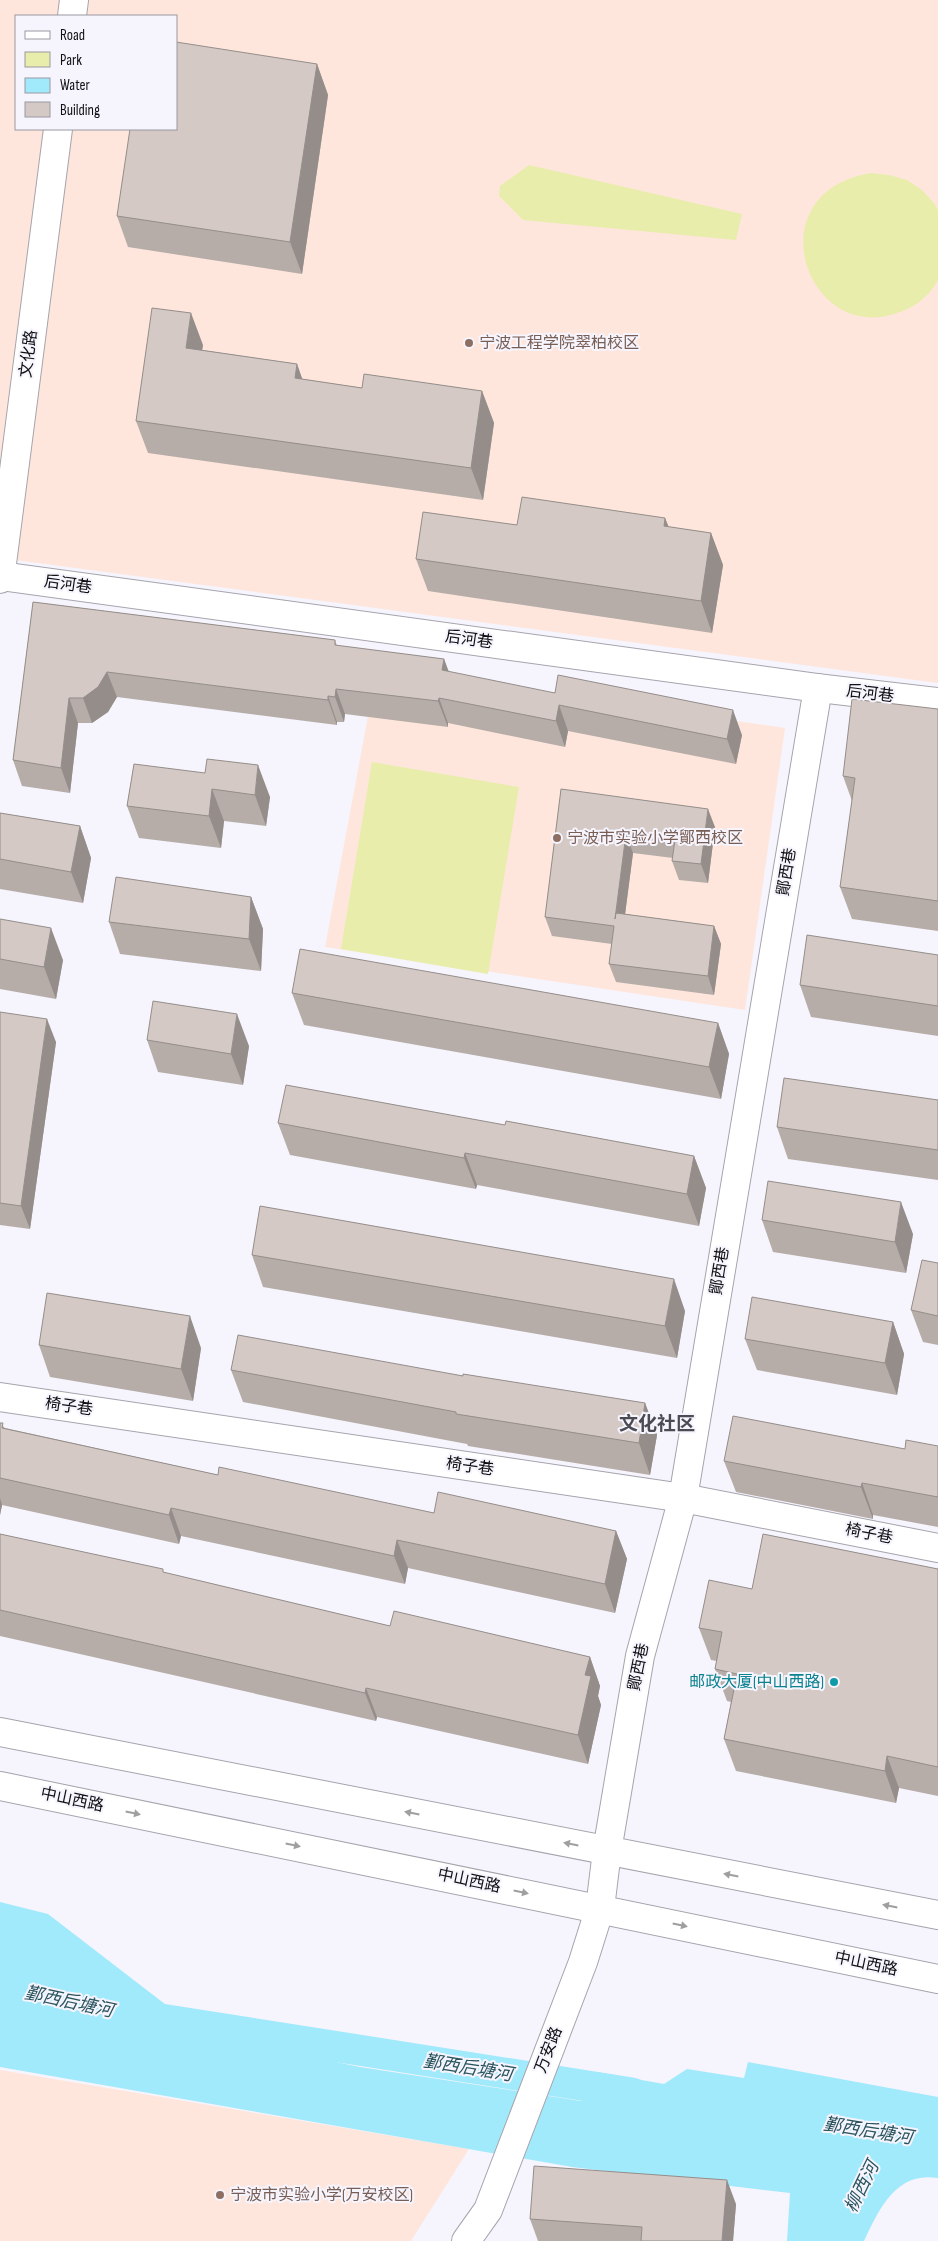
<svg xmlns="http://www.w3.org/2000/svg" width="938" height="2241" font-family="'Sofia Sans Condensed','Noto Sans SC',sans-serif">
  <rect width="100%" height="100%" fill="#f6f4fd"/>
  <g fill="#fee6dc" fill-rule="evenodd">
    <path d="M0,0H938V683L0,558ZM16,16H176V129H16Z"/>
    <polygon points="377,668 785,728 745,1010 325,947"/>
    <polygon points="0,2070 469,2149 411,2241 0,2241"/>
  </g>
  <g fill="#e9edab">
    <polygon points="529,165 742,214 736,240 523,220 499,196 500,186"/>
    <path d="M871,173L889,175L907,180L922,190L934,203L938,210V280C928,298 913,309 894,314C805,342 755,192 871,173Z"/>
    <polygon points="372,762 519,787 488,974 341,949"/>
  </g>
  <path fill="#a1eafc" d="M0,1902L48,1914L196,2028L231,2040L360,2067L581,2101L597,2072L664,2084L687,2069L744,2078L748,2062L938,2097V2178C896,2171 879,2209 864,2241H787L790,2193L572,2167L0,2067Z"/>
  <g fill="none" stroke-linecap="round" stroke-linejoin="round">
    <polyline stroke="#a1eafc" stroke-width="31" points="148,2017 632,2093"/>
    <g stroke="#a6a4ad" stroke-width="30">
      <g id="street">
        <polyline points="1,576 818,688 938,702"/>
        <polyline points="0,1397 683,1498 938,1548"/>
        <polyline points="466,2241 488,2210 583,1962 600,1908 607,1851 640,1656 683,1498 818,688"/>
      </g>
    </g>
    <g stroke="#a6a4ad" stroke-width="30">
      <g id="secondary">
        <polyline points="72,16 74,0"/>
        <polyline points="0,579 58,129"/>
      </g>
    </g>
    <g stroke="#a6a4ad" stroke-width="30">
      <g id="primary">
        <polyline points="0,1732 938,1915"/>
        <polyline points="0,1786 938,1979"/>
      </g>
    </g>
    <use href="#street" stroke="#fff" stroke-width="28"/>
    <use href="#secondary" stroke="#fff" stroke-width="28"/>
    <use href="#primary" stroke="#fff" stroke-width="28"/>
  </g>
  <g fill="#b6ada9">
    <polygon points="317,64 328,95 302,274 128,247 117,216"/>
    <polygon points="203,345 202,350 297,364 302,379 362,388 482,391 494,423 483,500 148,453 136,421"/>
    <polygon points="665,518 669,527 711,533 723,565 712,633 428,591 416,559 517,525"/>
    <polygon points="33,602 335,640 337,646 444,659 449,672 742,735 736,764 568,731 565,747 448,723 448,727 345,714 344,722 337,722 337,725 117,697 108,712 92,723 78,723 70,793 22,786 13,760"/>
    <polygon points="938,709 938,931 852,919 840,887 852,801 843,776"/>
    <polygon points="134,764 270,797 266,826 224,821 221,848 139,838 127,806"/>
    <polygon points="561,789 715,827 708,883 679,880 672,861 673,858 633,853 625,914 714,926 721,944 714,995 616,982 609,964 612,944 552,936 545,917"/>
    <polygon points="0,813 80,826 91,858 83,903 0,889"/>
    <polygon points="251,897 263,929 261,971 120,954 109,922"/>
    <polygon points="0,919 63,960 56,999 0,989"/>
    <polygon points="938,955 938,1036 811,1017 800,985"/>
    <polygon points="292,993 718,1023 729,1054 721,1099 304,1025"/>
    <polygon points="0,1012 56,1042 30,1229 0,1225"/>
    <polygon points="147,1040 249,1046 243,1085 158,1072"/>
    <polygon points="938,1100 938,1180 788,1159 777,1127"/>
    <polygon points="278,1123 505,1125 694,1156 706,1188 699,1226 477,1185 476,1189 290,1155"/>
    <polygon points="762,1220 913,1234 906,1273 773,1252"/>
    <polygon points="252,1255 685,1311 677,1358 263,1287"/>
    <polygon points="938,1263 938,1345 923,1342 911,1310"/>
    <polygon points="893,1322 904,1354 897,1395 757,1370 745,1339"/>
    <polygon points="39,1345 201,1348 193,1401 50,1377"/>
    <polygon points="231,1370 463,1376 645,1403 657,1435 650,1475 468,1446 467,1444 243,1402"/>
    <polygon points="0,1423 5,1428 218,1475 434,1513 616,1531 627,1559 615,1613 408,1568 405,1584 181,1536 179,1544 2,1505 0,1515"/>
    <polygon points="938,1446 938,1527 873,1515 873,1519 736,1492 724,1461 905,1449"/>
    <polygon points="0,1534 390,1626 590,1657 600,1686 598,1696 601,1705 588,1764 377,1717 376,1721 0,1636"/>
    <polygon points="938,1569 938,1796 899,1788 896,1803 736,1771 724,1739 731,1702 727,1701 715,1669 717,1661 711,1660 699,1628 752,1589"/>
    <polygon points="736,2204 733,2241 538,2241 530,2219"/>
  </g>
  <g fill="#948d8a">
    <polygon points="317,64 328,95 302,274 290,242"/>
    <polygon points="191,313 203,345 197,380 186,348"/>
    <polygon points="297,364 308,395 295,378"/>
    <polygon points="482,391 494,423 483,500 471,468"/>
    <polygon points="665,518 677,550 664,526"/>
    <polygon points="711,533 723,565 712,633 701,601"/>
    <polygon points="444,659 453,684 442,670"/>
    <polygon points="107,672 117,697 108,712 92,723 83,698"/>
    <polygon points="336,689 345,714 344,722 335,697"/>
    <polygon points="328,696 337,722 337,725 328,700"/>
    <polygon points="69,698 78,723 70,793 61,768"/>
    <polygon points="439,698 448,723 448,727 438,701"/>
    <polygon points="559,705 568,731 565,747 556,721"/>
    <polygon points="733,710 742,735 736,764 727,739"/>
    <polygon points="258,765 270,797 266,826 255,795"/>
    <polygon points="212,789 224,821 221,848 209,816"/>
    <polygon points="708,809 715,827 708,883 701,864"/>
    <polygon points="80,826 91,858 83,903 71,872"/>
    <polygon points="626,834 633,853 622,938 615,919"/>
    <polygon points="251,897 263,929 261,971 249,939"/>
    <polygon points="714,926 721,944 714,995 708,976"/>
    <polygon points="51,928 63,960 56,999 44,967"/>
    <polygon points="237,1014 249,1046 243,1085 231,1054"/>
    <polygon points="47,1019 56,1042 30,1229 21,1206"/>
    <polygon points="718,1023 729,1054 721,1099 709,1067"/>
    <polygon points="465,1153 477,1185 476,1189 464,1158"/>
    <polygon points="694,1156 706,1188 699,1226 687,1194"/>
    <polygon points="901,1202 913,1234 906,1273 895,1242"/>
    <polygon points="674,1279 685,1311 677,1358 665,1326"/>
    <polygon points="190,1316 201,1348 193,1401 181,1369"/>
    <polygon points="893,1322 904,1354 897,1395 885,1363"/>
    <polygon points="645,1403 657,1435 650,1475 639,1443"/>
    <polygon points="862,1483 873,1515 873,1519 861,1487"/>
    <polygon points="0,1498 2,1505 0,1515"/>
    <polygon points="171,1508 181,1536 179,1544 169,1515"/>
    <polygon points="616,1531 627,1559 615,1613 605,1584"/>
    <polygon points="397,1540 408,1568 405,1584 394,1556"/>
    <polygon points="590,1657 600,1686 598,1696 601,1705 588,1764 578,1735 585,1675"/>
    <polygon points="366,1688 377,1717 376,1721 365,1693"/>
    <polygon points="887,1756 899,1788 896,1803 885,1771"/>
    <polygon points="727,2180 736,2204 733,2241 722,2241"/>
  </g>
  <g fill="#d4c9c5" stroke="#948d8a">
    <polygon points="176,42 317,64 290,242 117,216 130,129 176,129"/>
    <polygon points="152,308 191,313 186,348 297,364 295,378 362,388 364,374 482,391 471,468 136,421"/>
    <polygon points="522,497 665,518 664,526 711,533 701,601 416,559 423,512 517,525"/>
    <polygon points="33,602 335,640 335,645 444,659 442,670 555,693 558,675 733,710 727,739 559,705 556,721 439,698 438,701 336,689 335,697 328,696 328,700 107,672 98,687 83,698 69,698 61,768 13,760"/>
    <polygon points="852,699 938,709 938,901 840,887 855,778 843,776"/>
    <polygon points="207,759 258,765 255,795 212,789 209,816 127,806 134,764 205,773"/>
    <polygon points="561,789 708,809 701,864 672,861 675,840 626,834 615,919 616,913 714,926 708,976 609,964 614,926 545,917"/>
    <polygon points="0,813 80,826 71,872 0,859"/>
    <polygon points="116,877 251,897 249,939 109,922"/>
    <polygon points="0,919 51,928 44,967 0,959"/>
    <polygon points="807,935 938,955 938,1006 800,985"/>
    <polygon points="300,949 718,1023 709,1067 292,993"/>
    <polygon points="153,1001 237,1014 231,1054 147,1040"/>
    <polygon points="0,1012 47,1019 21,1206 0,1203"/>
    <polygon points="784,1078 938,1100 938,1150 777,1127"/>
    <polygon points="286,1085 505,1125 506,1121 694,1156 687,1194 465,1153 464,1158 278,1123"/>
    <polygon points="768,1181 901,1202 895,1242 762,1220"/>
    <polygon points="260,1206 674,1279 665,1326 252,1255"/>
    <polygon points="922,1260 938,1263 938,1316 911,1310"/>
    <polygon points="47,1293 190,1316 181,1369 39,1345"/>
    <polygon points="752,1297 893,1322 885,1363 745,1339"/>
    <polygon points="238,1335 463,1376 463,1374 645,1403 639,1443 456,1414 456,1412 231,1370"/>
    <polygon points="733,1416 905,1449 906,1440 938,1446 938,1497 862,1483 861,1487 724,1461"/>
    <polygon points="0,1423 3,1423 2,1428 218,1475 219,1467 434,1513 438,1492 616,1531 605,1584 397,1540 394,1556 171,1508 169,1515 0,1478"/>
    <polygon points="0,1534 163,1569 163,1572 390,1626 394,1611 590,1657 585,1675 591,1676 578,1735 366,1688 365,1693 0,1610"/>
    <polygon points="763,1534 938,1569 938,1767 887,1756 885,1771 724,1739 737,1674 715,1669 722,1632 699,1628 709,1580 752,1589"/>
    <polygon points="534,2166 727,2180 722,2241 641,2241 642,2227 530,2219"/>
  </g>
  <defs><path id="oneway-solid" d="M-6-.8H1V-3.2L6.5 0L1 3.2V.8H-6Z" transform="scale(1.25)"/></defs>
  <g fill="#9f9fa0">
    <use href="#oneway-solid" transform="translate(133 1813) rotate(12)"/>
    <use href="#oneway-solid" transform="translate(412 1813) rotate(-169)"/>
    <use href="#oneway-solid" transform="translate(571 1844) rotate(-169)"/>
    <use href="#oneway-solid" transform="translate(293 1845) rotate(12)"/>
    <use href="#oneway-solid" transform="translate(731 1875) rotate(-169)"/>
    <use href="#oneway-solid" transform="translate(521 1892) rotate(12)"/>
    <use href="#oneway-solid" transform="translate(890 1906) rotate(-169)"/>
    <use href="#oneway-solid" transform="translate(680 1925) rotate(12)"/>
  </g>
  <g fill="#8d6e63" stroke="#f6f4fd" stroke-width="2">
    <circle cx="469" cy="343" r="5"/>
    <circle cx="557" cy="838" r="5"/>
    <circle cx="220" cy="2195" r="5"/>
  </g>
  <circle fill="#0f9aa8" stroke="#f6f4fd" stroke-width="2" cx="834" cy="1682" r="5"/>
  <g text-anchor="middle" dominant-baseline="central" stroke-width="4" stroke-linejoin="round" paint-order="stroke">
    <g font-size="16" fill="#785e54" stroke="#f6f4fd" text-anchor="start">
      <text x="479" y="343">宁波工程学院翠柏校区</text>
      <text x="567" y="838">宁波市实验小学鄮西校区</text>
      <text x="230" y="2195">宁波市实验小学(万安校区)</text>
    </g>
    <g font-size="16" fill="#100f12" stroke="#f6f4fd">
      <text transform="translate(29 354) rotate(-83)">文化路</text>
      <text transform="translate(68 585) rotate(8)">后河巷</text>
      <text transform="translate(469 640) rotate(8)">后河巷</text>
      <text transform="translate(870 694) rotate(7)">后河巷</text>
      <text transform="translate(787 872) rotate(-81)">鄮西巷</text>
      <text transform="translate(720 1271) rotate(-81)">鄮西巷</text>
      <text transform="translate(69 1407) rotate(8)">椅子巷</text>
      <text transform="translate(470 1467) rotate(8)">椅子巷</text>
      <text transform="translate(869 1534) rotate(11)">椅子巷</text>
      <text transform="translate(639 1667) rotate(-79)">鄮西巷</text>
      <text transform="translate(72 1800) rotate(12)">中山西路</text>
      <text transform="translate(469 1881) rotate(12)">中山西路</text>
      <text transform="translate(866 1964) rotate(12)">中山西路</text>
      <text transform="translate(549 2050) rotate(-69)">万安路</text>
    </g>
    <g font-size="16" fill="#0d838f" stroke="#f6f4fd" text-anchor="end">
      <text x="824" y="1682">邮政大厦(中山西路)</text>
    </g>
    <g font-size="18" font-style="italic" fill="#2a555f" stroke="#f6f4fd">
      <text transform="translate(69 2002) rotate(12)">鄞西后塘河</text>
      <text transform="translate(468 2068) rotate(9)">鄞西后塘河</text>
      <text transform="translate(868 2131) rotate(9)">鄞西后塘河</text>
      <text transform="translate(862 2187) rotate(-64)">柳西河</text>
    </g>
    <g font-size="19" font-weight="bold" fill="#4c4a52" stroke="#f6f4fd">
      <text x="657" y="1424">文化社区</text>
    </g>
  </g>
  <rect x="15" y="15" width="162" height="115" fill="#f6f4fd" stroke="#9a989f"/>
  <rect x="25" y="31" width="25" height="8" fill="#ffffff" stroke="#9a989f"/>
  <text x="60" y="40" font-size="15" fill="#100f12">Road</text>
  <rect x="25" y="52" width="25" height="15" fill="#e9edab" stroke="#9a989f"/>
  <text x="60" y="65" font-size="15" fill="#100f12">Park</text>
  <rect x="25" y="78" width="25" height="15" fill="#a1eafc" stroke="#9a989f"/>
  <text x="60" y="90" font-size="15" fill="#100f12">Water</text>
  <rect x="25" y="102" width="25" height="15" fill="#d4c9c5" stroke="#9a989f"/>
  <text x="60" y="115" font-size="15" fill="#100f12">Building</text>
</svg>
